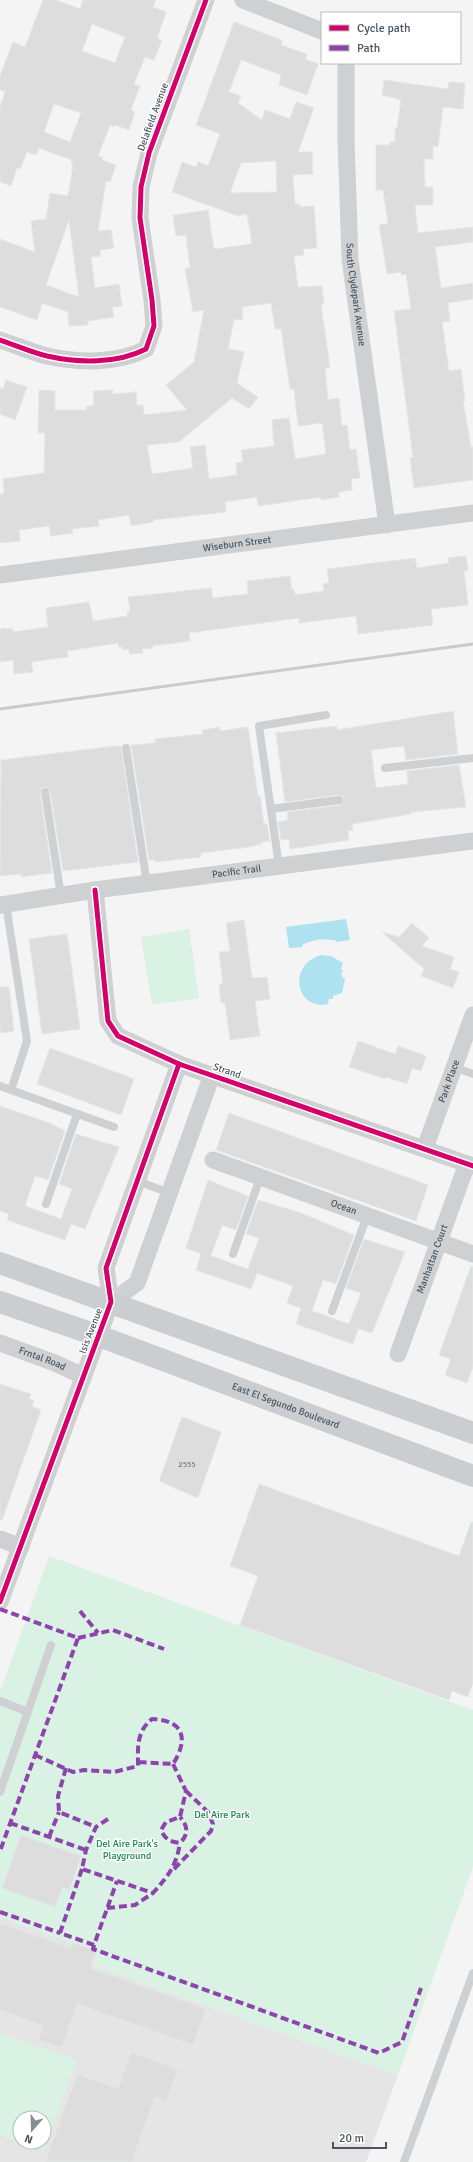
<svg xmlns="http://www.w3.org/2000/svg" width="473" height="2162" font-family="Signika,sans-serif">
  <rect width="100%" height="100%" fill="#f4f4f4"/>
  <path fill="#e6e5e6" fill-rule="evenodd" d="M0,1917L97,1952L93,1965L398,2075L366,2162H0ZM20,2118H44V2142H20Z"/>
  <g fill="#d9f2e3">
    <polygon points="189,929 199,998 152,1005 141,937"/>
    <polygon points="49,1556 473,1710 473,1867 398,2075 93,1965 97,1952 0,1917 0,1692"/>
    <polygon points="0,2033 77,2060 44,2151 21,2142 44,2142 44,2118 20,2118 20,2142 0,2135"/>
  </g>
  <g fill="#aee2f0">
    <path d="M346,919L350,940L336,942L335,940C323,939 313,939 302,945L303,947L289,948L286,927Z"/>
    <path d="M321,955L331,956L343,963L341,969L343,970L341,975L345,980L342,993L333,996V999H329L328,1004C296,1011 287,965 321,955Z"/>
  </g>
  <g fill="#ddddde" stroke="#e5e6e7" fill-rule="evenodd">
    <path d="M43,0H56L80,9L83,0H156L153,7L166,12L157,38L162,40L154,60L145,57L134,84L140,86L131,110L135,112L129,130L115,125L114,127L110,125L98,156L103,158L102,160L116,165L110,182L106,181L98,231L111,230L114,248L100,250L101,256L91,257L95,288L119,284L122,306L112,307L114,317L88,321V325L69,326L68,312L42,303L37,320L0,307V239L35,252L31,221L46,219L50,193L68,196L73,165L71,164L72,160L39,148L36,155L27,152L20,169L17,168L11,186L0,182V106L5,92L0,90V76L13,42L25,47ZM92,24L125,37L115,63L82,51ZM54,104L81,113L70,142L44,132ZM69,220L79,297L46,285Z"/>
    <path d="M234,22L282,40L281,45L307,54L305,59L318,64L307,95L279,85L281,75L241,60L229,92L241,96L238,103L262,120L265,110L290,119L296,102L314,108L298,152H312L313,174L293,175L295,204H299L300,207L314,206L317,248L303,249L304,255L294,256L298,287L322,286L324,304L321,305L330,368H325L328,400L339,398L342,426L347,425L350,450L356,449L360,478L351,479L352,490L339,492V497L321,500V497L258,506L257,497L225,502L226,512L153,520V522L131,526L129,515L98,520L99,526L72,529L73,533L51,536L49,526L19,530L20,541L0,543V494L4,493L3,479L44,473L45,433H38L39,390L55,391V410H86V407L94,405L93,391L113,390V394L136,392L137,405H143L144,415L187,410L166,385L194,362L204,310L193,312L185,269L190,268L186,235L176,236L173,215L208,210L214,249L252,244L247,214L238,216L172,192L182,162L196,167L198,162L208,166L220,134L196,125ZM276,161L277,192L230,193L241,163ZM271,303L275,329H281L290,389H294L298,426L322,423L326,454L295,459L289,418L272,420L274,446L241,450L243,462L236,463L237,475L209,479L205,445L190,447L193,468L152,474L147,445L179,442L232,398L249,409L258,397L237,383L244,352L228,349L234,320L243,319L242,307Z"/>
    <polygon points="384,80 448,89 449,82 465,83 463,109 443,107 438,147 433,146 433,159 424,159 425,187 433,187 433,205 415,205 418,233 473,227 473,242 435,247 441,288 473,283 473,299 448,303 450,321 442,322 449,371 461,369 465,401 463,401 471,447 473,447 473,480 414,488 410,458 413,457 394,311 411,309 406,274 401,275 401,272 387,274 379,225 388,224 383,190 376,190 376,145 390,145 390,142 395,142 395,128 397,128 401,100 382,95"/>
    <polygon points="6,380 27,387 15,420 0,414 0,388 3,389"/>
    <polygon points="466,556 468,571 464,571 468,605 431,609 433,625 358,634 356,616 299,623 299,618 189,633 190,641 152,646 153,648 142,649 143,653 129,654 129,649 123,650 122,647 119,647 118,643 67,651 68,657 31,662 33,672 14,674 13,660 0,662 0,629 12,628 13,632 48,627 46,608 89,602 93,621 128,616 127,612 130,611 128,597 211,588 213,598 248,594 247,581 290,576 292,590 294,589 295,595 324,591 323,584 329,583 327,569 415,558 417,568 449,563 448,558"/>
    <polygon points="453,711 458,754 406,760 404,746 371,750 376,788 408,784 407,771 459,765 466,807 411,812 411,814 352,824 353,830 348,831 349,840 290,849 289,839 281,840 278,822 288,820 287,812 340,805 344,800 343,796 338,795 285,802 276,733 337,726 337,730"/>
    <polygon points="219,727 220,731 248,727 258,796 260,796 264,824 267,824 270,841 262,842 262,844 248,847 201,853 201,857 155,862 155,860 149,860 131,745 156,743 155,739 203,734 202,730"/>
    <polygon points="115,746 121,746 138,862 63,871 50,791 45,787 41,788 40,793 52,873 21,877 21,874 0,876 1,760"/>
    <polygon points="244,920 252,978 267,977 270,999 255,1001 260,1036 230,1040 225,1003 221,1003 219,985 223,984 219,952 230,951 226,923"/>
    <polygon points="412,923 429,938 422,946 454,957 450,969 459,972 453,988 421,976 424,969 382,932 399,937"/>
    <polygon points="67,934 80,1029 42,1034 29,939"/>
    <polygon points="0,987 9,987 14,1031 0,1033"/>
    <polygon points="358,1041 395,1054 398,1046 426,1056 421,1071 412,1068 407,1084 386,1077 385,1079 349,1067"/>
    <polygon points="50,1048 134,1079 121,1115 37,1084"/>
    <polygon points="0,1106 50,1123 65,1131 48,1180 35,1176 25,1206 61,1219 72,1189 59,1184 76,1134 119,1147 85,1229 71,1224 65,1240 7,1220 9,1214 0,1211"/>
    <polygon points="229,1113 428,1185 416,1221 216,1150"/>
    <polygon points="208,1180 248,1196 236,1230 222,1225 211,1256 248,1269 259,1238 246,1234 258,1200 301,1213 354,1235 336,1284 323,1280 312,1311 335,1319 349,1324 361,1293 346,1288 364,1239 405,1252 372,1333 358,1329 353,1344 296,1324 301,1308 287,1303 293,1286 257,1273 251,1289 196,1270 201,1254 186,1248"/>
    <polygon points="471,1266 473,1267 473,1367 467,1383 445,1375 451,1359 439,1355"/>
    <polygon points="0,1384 31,1394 29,1399 34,1400 32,1406 41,1410 2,1520 0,1520"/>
    <polygon points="182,1417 221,1432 198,1498 159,1481"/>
    <polygon points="259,1484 459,1556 471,1522 473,1522 473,1683 468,1697 452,1691 449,1700 240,1625 258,1576 230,1566"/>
    <polygon points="21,1835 81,1856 69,1890 63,1887 55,1907 2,1888"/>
    <polygon points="0,1923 71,1948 74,1943 96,1951 90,1968 206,2009 193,2045 77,2004 62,2048 38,2040 43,2026 0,2010"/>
    <polygon points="131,2052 178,2069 166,2101 155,2097 132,2162 45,2162 77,2074 118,2088"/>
  </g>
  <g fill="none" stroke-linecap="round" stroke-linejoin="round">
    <g stroke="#ced0d2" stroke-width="8">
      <polyline points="126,748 147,884"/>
      <polyline points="385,768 473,758"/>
      <polyline points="45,792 61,896"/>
      <polyline points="271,809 339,800"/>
      <polyline points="279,866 259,726 326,715"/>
      <polyline points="6,904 27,1041 11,1090"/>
      <polyline points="454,1067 473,1074"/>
      <polyline points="0,1086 114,1127"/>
      <polyline points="137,1181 170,1193"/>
      <polyline points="46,1204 77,1114"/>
      <polyline points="233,1254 260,1178"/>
      <polyline points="332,1311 367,1216"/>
      <polyline points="0,1701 28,1712"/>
      <polyline points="0,1792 51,1645"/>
      <polyline points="404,2162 473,1973"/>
    </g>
    <g stroke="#ced0d2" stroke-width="17">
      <polyline points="243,0 322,31"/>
      <path id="s1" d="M346,63V139L350,259L387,525"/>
      <path d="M0,340C15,345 31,352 47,356C78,363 117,364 146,349L154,326L152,300L140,218L141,187L149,153L206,0"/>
      <path id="s2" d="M0,575L473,513"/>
      <polyline points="95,890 108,1021 118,1036 179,1064 473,1166"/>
      <path id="s3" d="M0,905L95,890L473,841"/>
      <path id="s4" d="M425,1148L473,1015"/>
      <path id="s5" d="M213,1160L473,1254"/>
      <polyline points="111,1302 137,1283 212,1075"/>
      <path id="s6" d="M0,1343L55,1363L83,1376"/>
      <path id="s7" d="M398,1354L467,1164"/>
      <polyline points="0,1539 21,1547"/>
      <polyline points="0,1602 111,1302 106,1268 179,1064"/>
    </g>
    <g stroke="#caced1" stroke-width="22">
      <polyline points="0,1263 473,1433"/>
      <path id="s8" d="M0,1302L99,1336L473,1476"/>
    </g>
    <polyline stroke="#c9cacc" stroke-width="3" points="0,709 473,644"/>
    <g stroke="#8e44ad" stroke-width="4" stroke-dasharray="8 4" stroke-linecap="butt">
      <polyline points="0,1609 78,1638 0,1851"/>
      <polyline points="80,1611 98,1633"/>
      <polyline points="78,1638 113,1630 164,1649"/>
      <path d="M35,1755L73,1772L84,1770L114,1772L138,1766C138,1747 136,1732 152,1719C184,1720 189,1739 173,1764L138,1762"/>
      <path d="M173,1764L186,1791L180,1817L166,1822L161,1830C165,1839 170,1842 180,1843C189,1834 188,1826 180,1817"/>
      <polyline points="66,1768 58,1796 59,1812 96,1827"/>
      <path d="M108,1819L96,1827L86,1850L82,1869L153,1893C168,1876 176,1867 180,1843"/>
      <polyline points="10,1823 86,1850"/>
      <polyline points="49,1837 59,1812"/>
      <polyline points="82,1869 60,1933 94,1945 117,1881"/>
      <polyline points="174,1869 211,1831 213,1824 208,1812 186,1791"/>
      <polyline points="107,1908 135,1905 153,1893"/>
      <polyline points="0,1912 60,1933"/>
      <polyline points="94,1945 93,1949 379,2053 402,2042 421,1988"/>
    </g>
    <g stroke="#fff" stroke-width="8">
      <g id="cycleway">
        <path d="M0,340C15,345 31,352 47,356C78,363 117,364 146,349L154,326L152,300L140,218L141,187L149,153L206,0"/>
        <polyline points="95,890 108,1021 118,1036 179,1064 473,1166"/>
        <polyline points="0,1602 111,1302 106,1268 179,1064"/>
      </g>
    </g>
    <use href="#cycleway" stroke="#d6006c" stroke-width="5"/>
  </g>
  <g text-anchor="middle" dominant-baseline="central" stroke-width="3" stroke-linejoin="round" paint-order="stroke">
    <g font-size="8" fill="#707881">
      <text x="187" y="1464">2555</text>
    </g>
    <g font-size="10" fill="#4a5661" stroke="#fff">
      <text transform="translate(153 117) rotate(-70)">Delafield Avenue</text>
      <text stroke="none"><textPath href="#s1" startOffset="232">South Clydepark Avenue</textPath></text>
      <text stroke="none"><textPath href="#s2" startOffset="239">Wiseburn Street</textPath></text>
      <text stroke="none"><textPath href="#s3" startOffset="239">Pacific Trail</textPath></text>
      <text transform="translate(227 1071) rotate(19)">Strand</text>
      <text stroke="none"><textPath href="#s4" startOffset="71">Park Place</textPath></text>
      <text stroke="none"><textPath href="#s5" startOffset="139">Ocean</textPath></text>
      <text stroke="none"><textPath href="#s7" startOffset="101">Manhattan Court</textPath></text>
      <text transform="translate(91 1331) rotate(-69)">Isis Avenue</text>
      <text stroke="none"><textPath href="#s6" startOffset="45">Frntal Road</textPath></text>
      <text stroke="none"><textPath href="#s8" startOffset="304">East El Segundo Boulevard</textPath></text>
    </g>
    <g font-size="10" fill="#17864f" stroke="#fff">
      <text x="222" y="1815">Del Aire Park</text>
      <text x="127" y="1844">Del Aire Park's<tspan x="127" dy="12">Playground</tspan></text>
    </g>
  </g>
  <rect x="321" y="12" width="140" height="52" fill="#ffffff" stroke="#b7bbc0"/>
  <rect x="329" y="25" width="20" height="6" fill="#d6006c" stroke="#b7bbc0"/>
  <text x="357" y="32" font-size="12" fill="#4a5661">Cycle path</text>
  <rect x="329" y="45" width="20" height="6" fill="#8e44ad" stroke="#b7bbc0"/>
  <text x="357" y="52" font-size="12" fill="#4a5661">Path</text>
  <g transform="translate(32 2130) rotate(200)"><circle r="19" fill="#ffffff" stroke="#b7bbc0"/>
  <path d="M0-3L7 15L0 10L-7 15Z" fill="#868d94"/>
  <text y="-6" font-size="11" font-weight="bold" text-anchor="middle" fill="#4a5661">N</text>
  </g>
  <path d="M333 2142v6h53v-6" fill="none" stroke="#4a5661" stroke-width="2"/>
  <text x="339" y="2142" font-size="12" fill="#4a5661" stroke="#ffffff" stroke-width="3" paint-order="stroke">20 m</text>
</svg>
